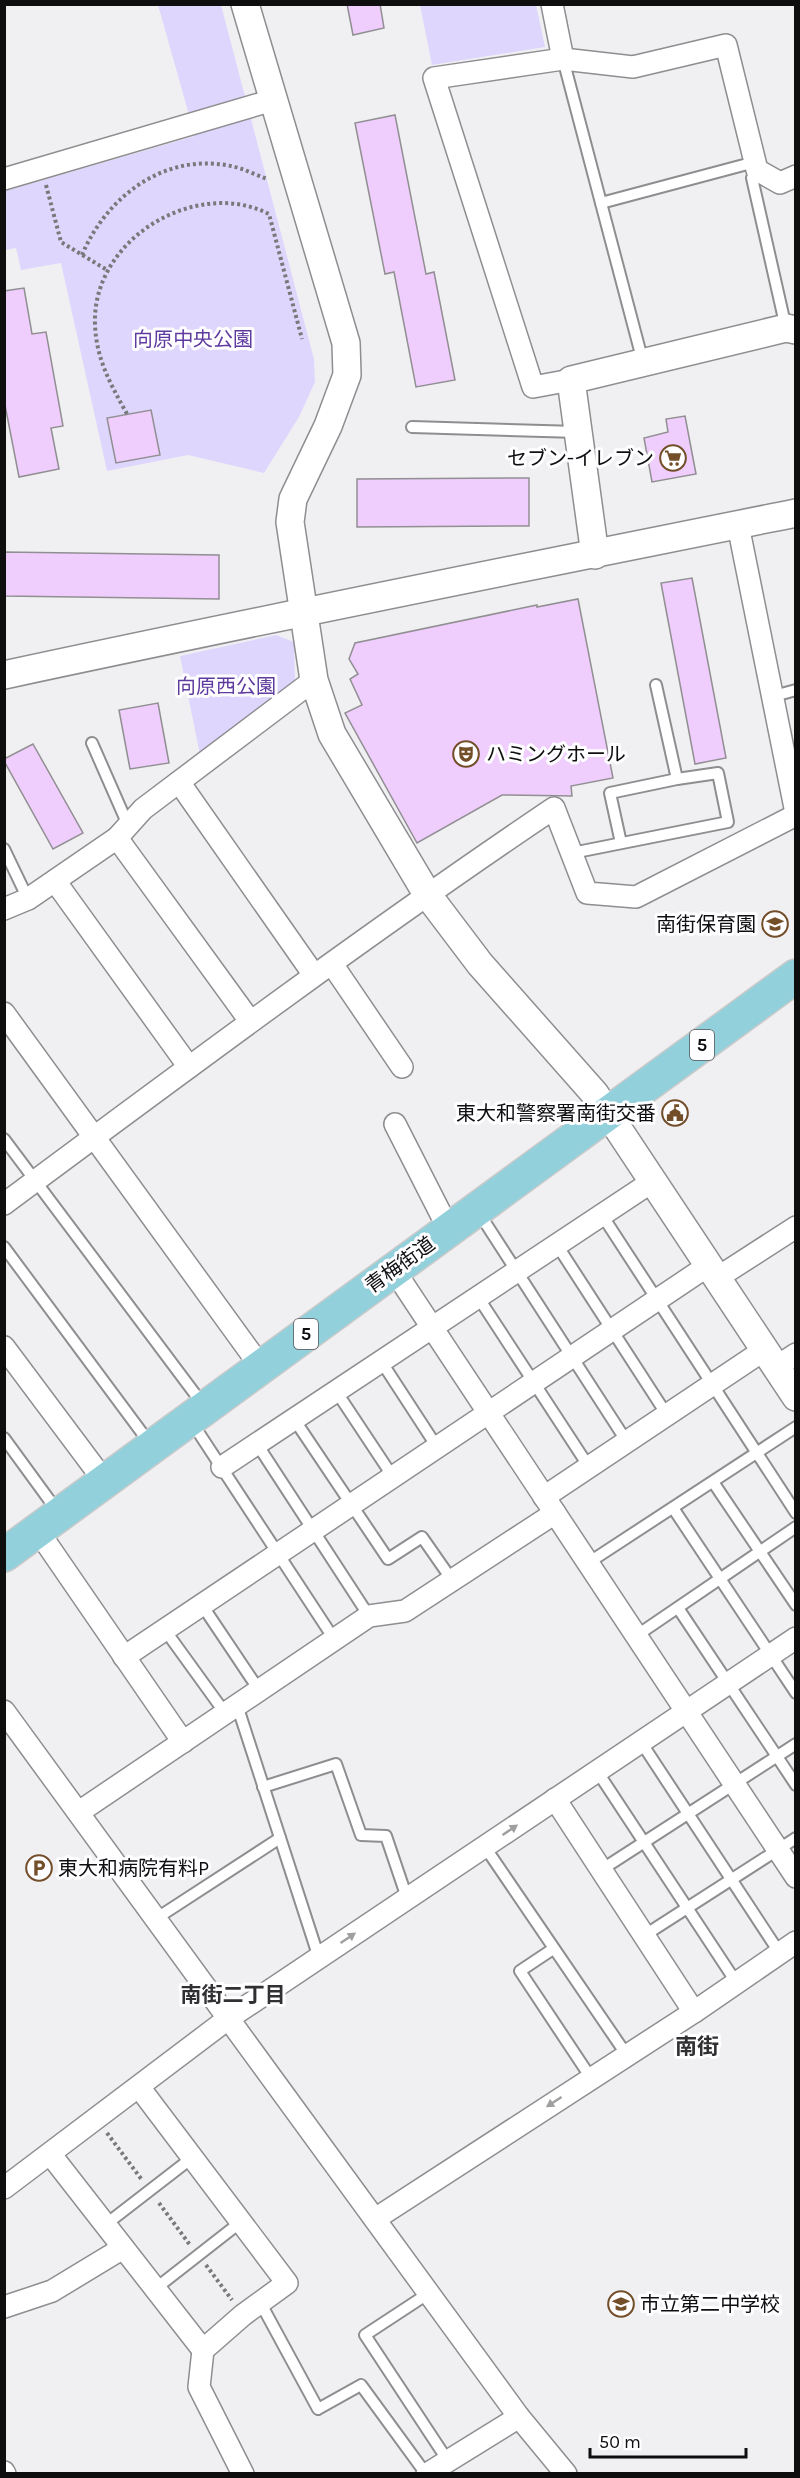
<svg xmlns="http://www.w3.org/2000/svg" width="800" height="2478" font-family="Karla,'Noto Sans JP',sans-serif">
  <rect width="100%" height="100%" fill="#f0f0f3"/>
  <g fill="#dfd6fd">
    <polygon points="158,5 221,5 314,359 315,382 299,417 264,473 188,455 107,471 61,263 21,270 16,248 5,250 5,191 195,136"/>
    <polygon points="420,5 536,5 545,47 432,65"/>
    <polygon points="276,635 294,642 295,681 200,755 180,656"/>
  </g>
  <g fill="#efcdfd" stroke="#918f92" stroke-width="1.5">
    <polygon points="347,4 380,4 384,28 353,35"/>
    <polygon points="395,115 426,274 434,272 455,380 416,387 394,272 385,274 355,123"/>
    <polygon points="24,288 32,334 46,332 63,426 51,428 59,469 19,477 4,400 4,291"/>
    <polygon points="151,410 160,455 116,463 107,418"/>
    <polygon points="685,416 696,474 652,482 644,438 668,432 666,419"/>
    <polygon points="529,478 529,526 357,527 357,479"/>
    <polygon points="4,552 219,555 219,599 4,596"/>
    <polygon points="692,578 726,758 695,764 661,583"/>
    <polygon points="578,599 613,778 571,786 572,796 502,795 417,843 345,713 362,705 350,679 358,674 349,659 355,643 537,605 537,607"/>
    <polygon points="158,703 169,763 130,769 119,710"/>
    <polygon points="33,744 83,833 53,849 4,761 4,759"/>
  </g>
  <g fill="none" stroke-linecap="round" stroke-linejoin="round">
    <g stroke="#8e8d90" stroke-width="14">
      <g id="service">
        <polyline points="563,59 643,362"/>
        <polyline points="757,170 752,178 786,328"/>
        <polyline points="601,203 755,162"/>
        <polyline points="412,427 578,432"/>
        <polyline points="656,685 677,779"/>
        <polyline points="774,696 796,690"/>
        <polyline points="92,743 128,825"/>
        <polyline points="4,849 28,899"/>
        <polyline points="572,853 728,822 718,773 677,779 610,793 621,843"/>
        <polyline points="4,1139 204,1406"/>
        <polyline points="479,1213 627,1442"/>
        <polyline points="602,1215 796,1513"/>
        <polyline points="557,1245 667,1415"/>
        <polyline points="4,1247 151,1445"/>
        <polyline points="478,1297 589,1467"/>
        <polyline points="381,1361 437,1447"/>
        <polyline points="336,1391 393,1477"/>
        <polyline points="294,1419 388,1559 422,1537 452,1580"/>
        <polyline points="191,1421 334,1639"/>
        <polyline points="4,1438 58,1512"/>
        <polyline points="257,1444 369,1616"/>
        <polyline points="713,1482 796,1605"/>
        <polyline points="673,1508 796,1693"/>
        <polyline points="588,1563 796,1427"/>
        <polyline points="202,1605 259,1690"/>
        <polyline points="678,1608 796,1785"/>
        <polyline points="165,1630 225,1713"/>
        <polyline points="636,1636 796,1527"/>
        <polyline points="237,1705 319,1958"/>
        <polyline points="641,1742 779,1952"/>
        <polyline points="597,1771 736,1982"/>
        <polyline points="263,1787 336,1764 361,1835 386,1836 407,1898"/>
        <polyline points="485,1847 626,2054"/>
        <polyline points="601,1870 796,1744"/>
        <polyline points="157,1918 280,1838"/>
        <polyline points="645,1935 796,1838"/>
        <polyline points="553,1949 520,1971 591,2078"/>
        <polyline points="105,2225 193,2157"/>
        <polyline points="155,2289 242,2221"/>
        <polyline points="429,2293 365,2335 448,2461"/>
        <polyline points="260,2302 318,2409 361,2385 426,2474"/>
      </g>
    </g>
    <g stroke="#8e8d90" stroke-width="24">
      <g id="minor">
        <polyline points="552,4 563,59"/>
        <polyline points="4,179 273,100"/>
        <polyline points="571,380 533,387 434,78 563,59 633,67 726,45 757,170 780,183 796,176"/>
        <polyline points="738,525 796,813"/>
        <polyline points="179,782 314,975"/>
        <polyline points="117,838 250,1021"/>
        <polyline points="55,881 189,1067"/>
        <polyline points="4,909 28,899 117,838 143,809 314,680"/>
        <polyline points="332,964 402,1067"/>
        <polyline points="4,1013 261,1367"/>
        <polyline points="395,1124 449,1230"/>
        <path d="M4,1204C186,1069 367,934 554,808L587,893L636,897L796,815"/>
        <polyline points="394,1270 796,1877"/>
        <polyline points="717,1278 796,1227"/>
        <polyline points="4,1347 105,1482"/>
        <polyline points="776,1367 796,1354"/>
        <polyline points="222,1467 653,1181"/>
        <polyline points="544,1497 764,1350"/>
        <polyline points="38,1531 183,1742"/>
        <polyline points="124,1657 709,1265"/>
        <polyline points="4,1711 519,2417 566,2474"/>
        <polyline points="555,1799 694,2012"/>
        <polyline points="79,1812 369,1616 405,1611 555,1513"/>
        <polyline points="139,2087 287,2283 243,2315 203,2350 199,2387 243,2474"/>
        <polyline points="51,2155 203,2350"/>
        <polyline points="4,2188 229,2018 796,1638"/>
        <polyline points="375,2219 694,2012 796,1942"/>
        <polyline points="4,2307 52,2291 123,2248"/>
        <polyline points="4,2472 5,2474"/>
        <polyline points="427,2474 519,2417"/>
      </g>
    </g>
    <g stroke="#8e8d90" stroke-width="30">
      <g id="tertiary">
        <polyline points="245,4 346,343 347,375 328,426 293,499 290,522 314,680 332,734 427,894 480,964 595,1094 796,1397"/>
        <polyline points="595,555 571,380 786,328 796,330"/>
        <path d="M4,675C268,618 532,566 796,513"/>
      </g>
    </g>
    <g stroke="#cacaca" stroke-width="36">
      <polyline id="primary" points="4,1555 796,976"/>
    </g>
    <g stroke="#79797b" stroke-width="4" stroke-dasharray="3 3" stroke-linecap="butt">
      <polyline points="46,185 61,242 107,270"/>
      <path d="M82,255C108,193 172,147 242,169C250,172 259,176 267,179"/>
      <path d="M127,414C111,385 96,359 95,324C92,239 196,177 269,214L302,339"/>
      <polyline points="107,2133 142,2180"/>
      <polyline points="159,2203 190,2245"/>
      <polyline points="206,2265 232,2300"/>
    </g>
    <use href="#service" stroke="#fff" stroke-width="10"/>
    <use href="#minor" stroke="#fff" stroke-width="21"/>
    <use href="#tertiary" stroke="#fff" stroke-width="27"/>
    <use href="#primary" stroke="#92d0dc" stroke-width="33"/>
  </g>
  <defs><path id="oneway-solid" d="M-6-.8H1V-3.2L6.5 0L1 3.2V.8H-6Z" transform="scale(1.5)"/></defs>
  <g fill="#9f9f9f">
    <use href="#oneway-solid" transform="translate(510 1830) rotate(-34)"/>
    <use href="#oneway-solid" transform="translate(348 1938) rotate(-34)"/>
    <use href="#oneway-solid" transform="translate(554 2102) rotate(147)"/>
  </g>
  <defs>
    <g id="supermarket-ring" transform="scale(1.35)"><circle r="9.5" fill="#fefdff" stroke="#724e29" stroke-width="1.5"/><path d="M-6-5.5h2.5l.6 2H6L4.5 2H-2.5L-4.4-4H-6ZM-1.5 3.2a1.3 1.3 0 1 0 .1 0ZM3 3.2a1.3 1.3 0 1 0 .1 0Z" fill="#724e29"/></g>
    <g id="theatre-ring" transform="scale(1.35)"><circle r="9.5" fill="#fefdff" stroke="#724e29" stroke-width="1.5"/><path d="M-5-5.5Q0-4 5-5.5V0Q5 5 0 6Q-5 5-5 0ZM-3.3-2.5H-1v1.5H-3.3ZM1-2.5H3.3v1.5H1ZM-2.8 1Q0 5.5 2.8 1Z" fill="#724e29"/></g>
    <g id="school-ring" transform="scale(1.35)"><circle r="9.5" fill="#fefdff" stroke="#724e29" stroke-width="1.5"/><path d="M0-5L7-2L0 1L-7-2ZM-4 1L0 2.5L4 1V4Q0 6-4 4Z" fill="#724e29"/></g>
    <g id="civic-ring" transform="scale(1.35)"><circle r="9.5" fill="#fefdff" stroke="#724e29" stroke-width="1.5"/><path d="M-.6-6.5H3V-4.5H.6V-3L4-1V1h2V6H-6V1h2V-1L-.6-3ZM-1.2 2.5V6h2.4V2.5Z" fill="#724e29"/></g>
    <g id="parking-ring" transform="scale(1.35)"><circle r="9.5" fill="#fefdff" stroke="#724e29" stroke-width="1.5"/><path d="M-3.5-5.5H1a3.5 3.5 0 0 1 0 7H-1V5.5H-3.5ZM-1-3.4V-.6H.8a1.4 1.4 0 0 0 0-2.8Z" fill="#724e29"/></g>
  </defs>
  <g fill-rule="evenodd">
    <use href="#supermarket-ring" x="673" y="458"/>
    <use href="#theatre-ring" x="466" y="754"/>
    <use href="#school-ring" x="775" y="924"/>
    <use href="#civic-ring" x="675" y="1113"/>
    <use href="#parking-ring" x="39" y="1868"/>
    <use href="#school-ring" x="621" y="2304"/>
  </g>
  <g text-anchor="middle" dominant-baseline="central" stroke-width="6" stroke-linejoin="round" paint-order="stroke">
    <g fill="#fefdff" stroke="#565657" stroke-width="1.5">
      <rect x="690" y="1030" width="24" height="30" rx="4.5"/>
      <rect x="294" y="1319" width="24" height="30" rx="4.5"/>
    </g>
    <g font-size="18" font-weight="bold" fill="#0e0e0f">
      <text x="702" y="1045">5</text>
      <text x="306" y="1334">5</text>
    </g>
    <g font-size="20" fill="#5e3b9e" stroke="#fefdff">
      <text x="193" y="339">向原中央公園</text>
      <text x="226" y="686">向原西公園</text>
    </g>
    <g font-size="20" fill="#0e0e0f" stroke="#fefdff" text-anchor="end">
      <text x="654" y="458">セブン-イレブン</text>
      <text x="486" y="754" text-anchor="start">ハミングホール</text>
      <text x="756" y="924">南街保育園</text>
      <text x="656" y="1113">東大和警察署南街交番</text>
      <text x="58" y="1868" text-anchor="start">東大和病院有料P</text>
      <text x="640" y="2304" text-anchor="start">市立第二中学校</text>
    </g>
    <g font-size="20" fill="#0e0e0f" stroke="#fefdff">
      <text transform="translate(400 1265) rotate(-36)">青梅街道</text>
    </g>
    <g font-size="21" font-weight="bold" fill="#302f32" stroke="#fefdff">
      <text x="233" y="1995">南街二丁目</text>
    </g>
    <g font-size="22" font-weight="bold" fill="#302f32" stroke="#fefdff">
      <text x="697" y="2047">南街</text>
    </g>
  </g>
  <rect width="800" height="2478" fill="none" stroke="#0e0e0f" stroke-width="12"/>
  <path d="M590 2448v9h156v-9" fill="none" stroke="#0e0e0f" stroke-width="3"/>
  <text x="599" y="2448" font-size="18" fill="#0e0e0f" stroke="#fefdff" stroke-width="4.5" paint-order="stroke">50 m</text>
</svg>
